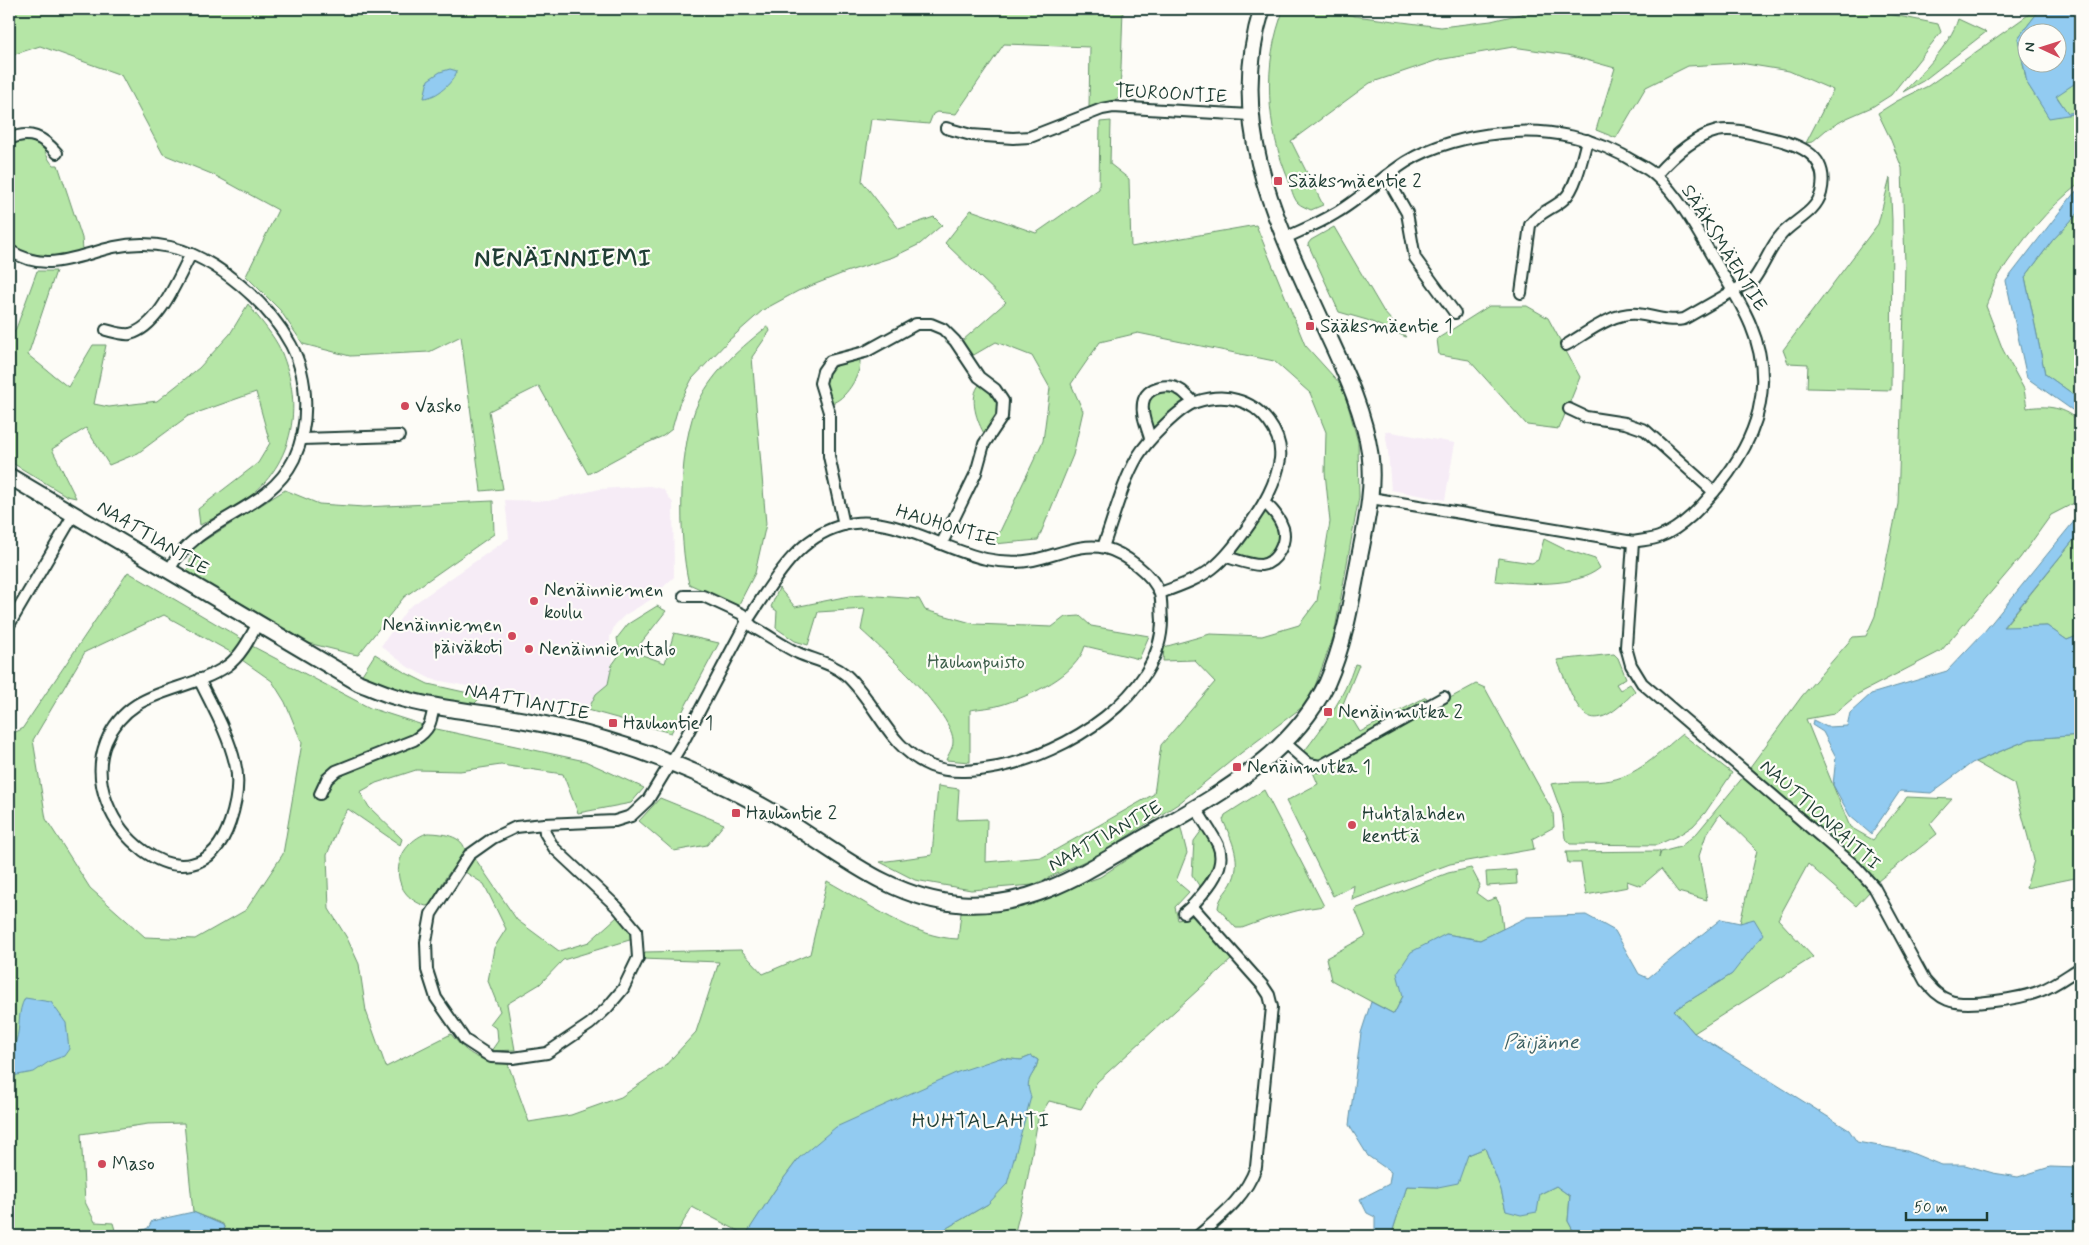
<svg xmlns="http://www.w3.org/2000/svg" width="2089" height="1245" font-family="Mynerve,sans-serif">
  <rect width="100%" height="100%" fill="#fdfcf7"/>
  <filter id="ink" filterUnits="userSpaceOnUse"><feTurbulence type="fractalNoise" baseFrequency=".02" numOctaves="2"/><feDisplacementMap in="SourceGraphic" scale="10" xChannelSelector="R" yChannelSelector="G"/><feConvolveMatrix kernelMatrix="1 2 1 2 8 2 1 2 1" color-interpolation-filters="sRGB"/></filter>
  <g filter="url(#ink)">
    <g fill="#f6ecf6">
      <polygon points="1385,431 1455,443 1445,500 1391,490 1388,451"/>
      <polygon points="650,486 663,489 673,503 674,577 660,590 662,593 625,615 615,625 610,637 610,648 613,659 608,684 596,694 588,710 431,679 408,667 381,646 408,608 509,538 505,500 548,501 600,489"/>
    </g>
    <g fill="#b5e6a6" stroke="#6a926d">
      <polygon points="9,9 1123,9 1120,98 1089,108 1090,47 1004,44 956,114 937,112 933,114 929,124 871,119 862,181 899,229 934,217 942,225 920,244 893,257 846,272 798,291 763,310 728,341 692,379 679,404 672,429 663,436 634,449 588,474 539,386 489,411 503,489 481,491 461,336 429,352 350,356 303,344 280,310 246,276 278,210 214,175 163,154 121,75 40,46 9,56"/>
      <path d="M1284,9H1327L1355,16L1441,27L1491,21L1542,9H1864L1938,24L1941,32L1891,95L1872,107L1847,118L1826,130L1812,142L1806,143L1833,90L1789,71L1740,63L1688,66L1646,87L1616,138L1596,130L1615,68L1568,55L1513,47L1438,60L1370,83L1291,141L1323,205L1311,210C1307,208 1301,206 1298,203C1293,198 1291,187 1289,181C1266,128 1262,63 1284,9Z"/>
      <path d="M2033,9H2056L2038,12L2018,38L2027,83L2049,117L2073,114L2080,121V183C2048,208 2020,242 1998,277C1992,285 1990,297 1986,306L2003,350L2024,389L2027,408C2046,405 2066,407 2080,422V500L2051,515L2020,558L1941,651L1858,694L1834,714L1806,719L1850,827L1873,840L1907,797L1952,799L1930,824L1937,834L1878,881L1858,862L1750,767L1802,696L1853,637L1866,636L1875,616L1898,504L1903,347L1905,264L1902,168L1890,138L1878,113L1897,101L1928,86L2028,15Z"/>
      <path d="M1958,19L1986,32L1923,81L1903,92C1921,75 1951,43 1958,19Z"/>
      <polygon points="2080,80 2080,112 2068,114 2056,95"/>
      <polygon points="1111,121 1110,164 1129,179 1131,247 1256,225 1305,345 1343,387 1358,442 1359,497 1334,635 1309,702 1241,753 1178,804 1098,855 1033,885 971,890 915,880 880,862 932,855 938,786 959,789 957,820 987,819 986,862 1043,857 1154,794 1161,745 1215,682 1194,660 1163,661 1164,647 1210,634 1262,636 1299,625 1317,601 1330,522 1325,472 1326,432 1310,393 1274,361 1138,333 1100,342 1071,384 1083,411 1073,455 1038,540 994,544 1043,441 1050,388 1032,356 996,342 972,356 962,341 1006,302 945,243 971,210 1036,233 1099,189 1100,122"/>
      <path d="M26,141C48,142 41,151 53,165H58L82,238L83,250C56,257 32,261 9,244V144Z"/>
      <polygon points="1890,178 1892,220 1891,390 1807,388 1808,364 1788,363 1783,350 1878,224"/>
      <polygon points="2080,211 2080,399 2045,374 2025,277 2052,241"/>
      <polygon points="1334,227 1384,312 1406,337 1367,320 1339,312 1308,244 1311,240"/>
      <path d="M37,271H56L28,355L68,387L93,345H106L94,404L109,407L157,401L199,368L230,334L248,304C259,319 274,335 281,351C305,408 293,468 240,504C228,512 213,518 200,525L198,509L258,463L270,443L256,392L188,416L138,453L109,465L86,428L52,449L76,498L67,496L9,461V343L17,326Z"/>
      <polygon points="1489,306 1527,306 1548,318 1580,377 1559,429 1527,425 1469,360 1439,355 1437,339"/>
      <path d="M768,326L770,331L752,357L766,524L755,573L738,606L689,584C678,539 678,442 699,401C714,370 742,347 768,326Z"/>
      <path d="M856,359L860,361C861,374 845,401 831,403L824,380L832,364Z"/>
      <path d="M980,384C1005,403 1004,411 985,435C977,422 968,397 980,384Z"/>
      <path d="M1166,391L1175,394L1184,401V405L1157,428C1147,427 1147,412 1147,403L1155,393Z"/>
      <polygon points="285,490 319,504 364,507 493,501 494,534 404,597 358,655 352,654 308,643 187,572 194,547"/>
      <path d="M1266,511C1279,518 1283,549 1269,557C1260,563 1247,558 1237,556V550L1262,514Z"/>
      <polygon points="2080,532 2080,635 2067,640 2047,626 2003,628"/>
      <path d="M1544,539L1564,549L1595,559L1600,568C1576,588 1525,584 1495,581L1498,558L1532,563L1538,560Z"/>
      <path d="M128,572L242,639L234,654L164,615L85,652L33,740L46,819L90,888L145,937L195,939L246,910L283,854L302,743L285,702L272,681L242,660L252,646L370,708L432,728L585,761L644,788L631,803L578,813L563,774L501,765L460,771L416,770L376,783L360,792L369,807L402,839L400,845L348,809L341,819L327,855L329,909L347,938L359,964L366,1011L386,1067L451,1034C468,1056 482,1062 508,1064L529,1122L571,1115L621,1097L663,1068L696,1032L719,962L642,959L645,952L741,950L763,974L810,954L827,881C866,902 914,938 958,939L961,913L1013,908L1100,877L1180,825L1187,853L1176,881L1189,892L1175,907L1178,920L1194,916L1232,959L1097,1082L1081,1109L1049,1101L1038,1119L1026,1187L1014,1236H933L988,1204L1030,1097C1023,1077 1035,1077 1038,1060L1031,1056L1021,1060L1000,1058L799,1158L775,1190L746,1235L692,1207L675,1236H227L223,1224L193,1212L184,1123L148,1124L81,1134L85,1202L95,1222L113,1223L115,1230L113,1236H17L9,1230V735L22,729Z"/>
      <path d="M779,588L795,607L849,596L864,595L919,599L925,610L975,624L1052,627L1065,617L1080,616L1091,626L1149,636L1139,659L1085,646C1076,676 1031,695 1004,704C993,708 981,708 970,710V762L946,760C948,755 953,748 953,742C955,715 882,649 861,630L865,609L818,612L808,645L795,641L776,628L777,611L771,607Z"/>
      <polygon points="657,606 666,611 634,652 665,663 674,633 719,643 671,733 588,710 596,694 608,684 612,665 620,654 617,638 628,624"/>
      <polygon points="375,654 404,672 428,684 482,696 473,705 394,690 361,676"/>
      <path d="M1614,654L1618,658L1626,678L1616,684L1620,690L1630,684L1635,691C1585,746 1577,707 1557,660Z"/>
      <path d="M1355,664L1359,665L1343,704L1360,732L1426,697L1428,701L1321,761L1309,759L1303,753C1324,726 1344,698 1355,664Z"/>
      <polygon points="1476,684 1485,688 1553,812 1554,827 1532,839 1534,849 1450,864 1352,900 1354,885 1333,896 1286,801 1318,784 1313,772"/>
      <path d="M1682,734L1732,773L1705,813L1693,826L1679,835L1657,845L1570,844L1565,838L1562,814L1551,784C1569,781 1587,783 1605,781C1636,778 1660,752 1682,734Z"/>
      <polygon points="2080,735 2080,817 2075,819 2080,829 2080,877 2026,888 2034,860 2014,784 1975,762 2030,739"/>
      <polygon points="1744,776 1853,870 1870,891 1856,906 1808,864 1778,919 1813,957 1694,1033 1674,1010 1732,974 1740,923 1757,850 1720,814 1706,835 1699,856 1707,900 1678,892 1661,869 1641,886 1627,881 1628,887 1586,895 1581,863 1568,863 1566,852 1660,851 1659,858 1661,852 1680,847 1697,833"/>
      <path d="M1264,790L1324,906L1304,909L1269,918L1242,928H1236L1218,908C1219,898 1226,892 1231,884C1243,862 1232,841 1223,820L1225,815Z"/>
      <polygon points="660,798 724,824 707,845 674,851 639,821"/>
      <path d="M1202,830C1220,855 1221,863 1200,887L1192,875L1194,841Z"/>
      <path d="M427,833C439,833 465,835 465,852L446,877L430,905L426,906C388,895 390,847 427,833Z"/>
      <polygon points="474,857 517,920 559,951 589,942 617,917 631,932 633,939 563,960 540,984 507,1004 515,1050 491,1051 498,1041 497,1029 490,1024 500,1011 488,981 494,948 506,929 484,884 465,872"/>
      <polygon points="1471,868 1480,885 1476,893 1487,901 1496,898 1500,905 1503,929 1480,940 1446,934 1403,996 1394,1014 1331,980 1326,958 1366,936 1355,909 1448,873"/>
      <polygon points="1516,870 1517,884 1487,886 1486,872"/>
      <polygon points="1485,1148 1501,1189 1506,1211 1556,1186 1570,1196 1568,1221 1576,1236 1391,1236 1407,1186 1438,1187 1468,1155"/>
    </g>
    <g fill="#92cbf1" stroke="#6492a5" fill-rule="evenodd">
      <path d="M2056,9H2080V80L2056,96L2068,113L2080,112V121L2073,114L2049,118L2027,83L2018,38L2038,12ZM2056,32V62H2026V32Z"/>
      <path d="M450,69L457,71C452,84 437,97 424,98L428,80L440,72Z"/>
      <polygon points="2080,191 2080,211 2052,241 2025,277 2045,374 2080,399 2080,414 2075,412 2027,378 2006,281 2075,192"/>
      <polygon points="2080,514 2080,532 2003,627 2047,626 2067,640 2080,635 2080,735 2030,739 1972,763 1931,793 1900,791 1871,834 1850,816 1833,785 1836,757 1823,732 1812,725 1813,720 1827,727 1847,726 1850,713 1871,694 1947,671 1984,632"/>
      <polygon points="1586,915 1615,931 1639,974 1648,978 1721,919 1740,923 1754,919 1763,934 1732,974 1674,1010 1694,1033 1849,1130 1857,1142 1907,1151 1941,1165 1965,1165 1993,1173 2018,1177 2050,1167 2078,1168 2080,1167 2080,1236 1576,1236 1568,1221 1570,1196 1556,1186 1540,1194 1537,1212 1521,1215 1506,1211 1501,1190 1485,1148 1468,1155 1458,1183 1438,1187 1407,1186 1391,1236 1375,1236 1375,1217 1367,1213 1360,1199 1389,1184 1391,1172 1368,1156 1349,1125 1361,1033 1371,1002 1394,1014 1403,996 1397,973 1411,952 1446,934 1480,940 1527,917"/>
      <path d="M25,998L51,1002L66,1023L69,1049L64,1056L50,1061L34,1072L12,1076H9C9,1062 13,1053 16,1041C21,1026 17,1012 25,998Z"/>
      <path d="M1031,1056L1038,1060C1035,1077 1023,1077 1031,1097L1007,1184L988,1204L933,1236H745L775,1190L799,1158L836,1127L958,1072L1000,1058L1021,1060Z"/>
      <polygon points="193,1212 223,1225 227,1236 128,1236 148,1228 152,1221"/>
    </g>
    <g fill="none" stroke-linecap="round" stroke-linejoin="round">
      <g stroke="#1f3d34" stroke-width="14">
        <g id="street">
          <polyline points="946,128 971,135 1013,138 1030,137 1102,109 1113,107 1250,115"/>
          <path d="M9,139C30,130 43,137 57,153"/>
          <polyline points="1386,176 1407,213 1415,258 1455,313"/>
          <path d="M1285,238C1302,230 1320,223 1336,213C1360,199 1381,178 1406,162C1433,145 1470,136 1501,133C1549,127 1597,138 1638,164C1644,167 1651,171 1656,176C1680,197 1699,234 1715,261C1727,282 1742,303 1751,326C1776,386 1757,439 1718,487C1702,506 1683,528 1659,537C1651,540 1642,540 1633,542L1371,498"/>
          <path d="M9,250C46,274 75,256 114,247C132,243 152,243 170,247C217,258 268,303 291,345C309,378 310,425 294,459C267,514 198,516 169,570"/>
          <path d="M1521,293L1530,225C1539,212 1553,209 1564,199C1576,189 1583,155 1587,140"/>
          <path d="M106,330C114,332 122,335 130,334C159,327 178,278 191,254"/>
          <path d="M1566,345C1587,333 1612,312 1637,314C1654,316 1667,322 1684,319L1754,279C1765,264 1770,247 1782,234C1795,220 1816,212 1821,193C1831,151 1793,143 1762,136C1748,132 1732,128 1717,131C1693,137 1672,157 1656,175"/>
          <polyline points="1569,409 1586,417 1625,423 1645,430 1714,492"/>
          <path d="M1150,438C1147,427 1141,415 1143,403C1146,386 1169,382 1182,391C1186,394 1190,399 1194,402"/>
          <polyline points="302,439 399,436"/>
          <polyline points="844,525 829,456 829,412 820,383 823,371 830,361 865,352 916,324 931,324 943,329 955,341 979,377 995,389 1003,401 1002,417 984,444 976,473 942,543"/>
          <path d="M1633,542L1626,647L1631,665L1642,683L1856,867L1874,887L1925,981C1932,989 1938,996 1948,1000C1965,1008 2023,998 2040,991C2054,986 2067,976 2080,968"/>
          <path d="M1103,547C1114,517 1122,483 1138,456C1147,441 1180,407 1196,402C1208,398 1224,396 1237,400C1261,406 1283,433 1280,459C1276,484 1264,504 1250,524C1219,568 1211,575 1160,593"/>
          <path d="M1227,557C1237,560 1250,565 1261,565C1277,563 1287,542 1283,528C1280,519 1272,508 1264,503"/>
          <polyline points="9,625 74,514"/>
          <path d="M199,679C212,706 228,733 235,763C240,782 236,804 230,822C196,924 74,823 106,742C129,686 184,695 227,666C241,656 250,638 258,623"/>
          <polyline points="1285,743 1309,764 1320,766 1444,697"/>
          <path d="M320,794L327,779L336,771L414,740C430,730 431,723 434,705"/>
          <path d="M1196,808C1202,820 1212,832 1218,845C1228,868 1206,890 1192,906L1263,986L1269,995L1272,1007L1256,1167C1245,1198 1222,1215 1198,1236"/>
          <path d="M544,824L545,833L554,848L617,907L636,930L638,958L623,989L607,1008L590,1024L547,1053L513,1058L491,1057L465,1040L436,998L427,970L426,942L431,914L469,855L493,838L516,827L544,824L615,821L631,816L648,800L682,744L747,621L753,627C768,635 783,646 798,653C814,660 832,663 846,675C877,703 889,749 931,766C952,774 976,771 998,767C1064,754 1162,696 1162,620C1161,612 1162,601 1160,594C1153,574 1124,553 1105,548C1082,542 1055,556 1033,560C1018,563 1001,562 986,559C939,549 890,511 840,526C795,539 772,584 747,621L742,614L703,596H684"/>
          <polyline points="1184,913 1192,906"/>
        </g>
      </g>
      <g stroke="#1f3d34" stroke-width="19">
        <path id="secondary" d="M9,476L359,683C370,687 381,692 393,696C441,711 494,713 543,724C620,740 694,768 762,806C827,842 883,899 962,904C1030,908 1080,875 1137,842C1208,800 1289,761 1327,683C1343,647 1350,608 1357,570C1364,531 1375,493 1370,454C1364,412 1346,374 1328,335C1280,229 1225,128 1262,9"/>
      </g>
      <use href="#street" stroke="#fdfcf7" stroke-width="10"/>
      <use href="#secondary" stroke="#fdfcf7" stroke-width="15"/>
    </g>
  </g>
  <g fill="#d1495b" stroke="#fdfcf7" stroke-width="2">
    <rect x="1273" y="176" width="10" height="10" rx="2.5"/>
    <rect x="1305" y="321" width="10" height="10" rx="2.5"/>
    <circle cx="405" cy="406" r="5"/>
    <circle cx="534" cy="601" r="5"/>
    <circle cx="512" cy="636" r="5"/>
    <circle cx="529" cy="649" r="5"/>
    <rect x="1323" y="707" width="10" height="10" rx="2.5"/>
    <rect x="608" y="718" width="10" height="10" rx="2.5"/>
    <rect x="1232" y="762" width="10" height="10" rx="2.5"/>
    <rect x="731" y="808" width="10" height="10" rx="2.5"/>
    <circle cx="1352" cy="825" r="5"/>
    <circle cx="102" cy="1164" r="5"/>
  </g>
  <g text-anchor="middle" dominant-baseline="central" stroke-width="4.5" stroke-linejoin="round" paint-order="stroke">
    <g font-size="19" fill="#1f3d34" stroke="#fdfcf7">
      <text transform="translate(1171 94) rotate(3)">TEUROONTIE</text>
      <text transform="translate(1724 248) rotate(58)">SÄÄKSMÄENTIE</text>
      <text transform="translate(947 526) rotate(17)">HAUHONTIE</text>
      <text transform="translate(153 538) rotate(31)">NAATTIANTIE</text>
      <text transform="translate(527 702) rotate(11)">NAATTIANTIE</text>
      <text transform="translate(1820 815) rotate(42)">NAUTTIONRAITTI</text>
      <text transform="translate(1105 836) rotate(-29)">NAATTIANTIE</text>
    </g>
    <g font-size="19" fill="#1f3d34" stroke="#fdfcf7" text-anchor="start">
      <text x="1288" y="181">Sääksmäentie 2</text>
      <text x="1320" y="326">Sääksmäentie 1</text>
      <text x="415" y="406">Vasko</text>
      <text x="544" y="590">Nenäinniemen<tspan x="544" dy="22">koulu</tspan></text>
      <text x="502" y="625" text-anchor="end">Nenäinniemen<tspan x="502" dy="22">päiväkoti</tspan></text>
      <text x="539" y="649">Nenäinniemitalo</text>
      <text x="1338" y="712">Nenäinmutka 2</text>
      <text x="623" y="723">Hauhontie 1</text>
      <text x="1247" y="767">Nenäinmutka 1</text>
      <text x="746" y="813">Hauhontie 2</text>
      <text x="1362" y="814">Huhtalahden<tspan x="1362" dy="22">kenttä</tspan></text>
      <text x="112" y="1164">Maso</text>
    </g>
    <g font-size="19" fill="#3d5f4b" stroke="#fdfcf7">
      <text x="976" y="662">Hauhonpuisto</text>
    </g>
    <g font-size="20" font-style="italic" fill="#3c6063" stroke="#fdfcf7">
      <text x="1541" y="1042">Päijänne</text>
    </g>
    <g font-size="21" letter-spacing="1" fill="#1f3d34" stroke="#fdfcf7">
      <text x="981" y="1121">HUHTALAHTI</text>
    </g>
    <g font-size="24" font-weight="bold" letter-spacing="1" fill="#1f3d34" stroke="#fdfcf7">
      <text x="563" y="259">NENÄINNIEMI</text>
    </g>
  </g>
  <rect width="2089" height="1245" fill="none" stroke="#fdfcf7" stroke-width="30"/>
  <rect x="15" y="15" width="2059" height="1215" fill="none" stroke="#1f3d34" stroke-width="2" filter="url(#ink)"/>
  <g transform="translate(2042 48) rotate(274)"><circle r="24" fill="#fdfcf7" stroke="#a4b0a9"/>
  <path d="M0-4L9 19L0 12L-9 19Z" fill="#d1495b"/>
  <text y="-8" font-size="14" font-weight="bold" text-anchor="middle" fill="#1f3d34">N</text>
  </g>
  <path d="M1906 1212v8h81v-8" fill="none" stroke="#1f3d34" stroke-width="2.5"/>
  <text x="1914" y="1212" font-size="15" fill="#1f3d34" stroke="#fdfcf7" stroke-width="4" paint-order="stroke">50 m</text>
</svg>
